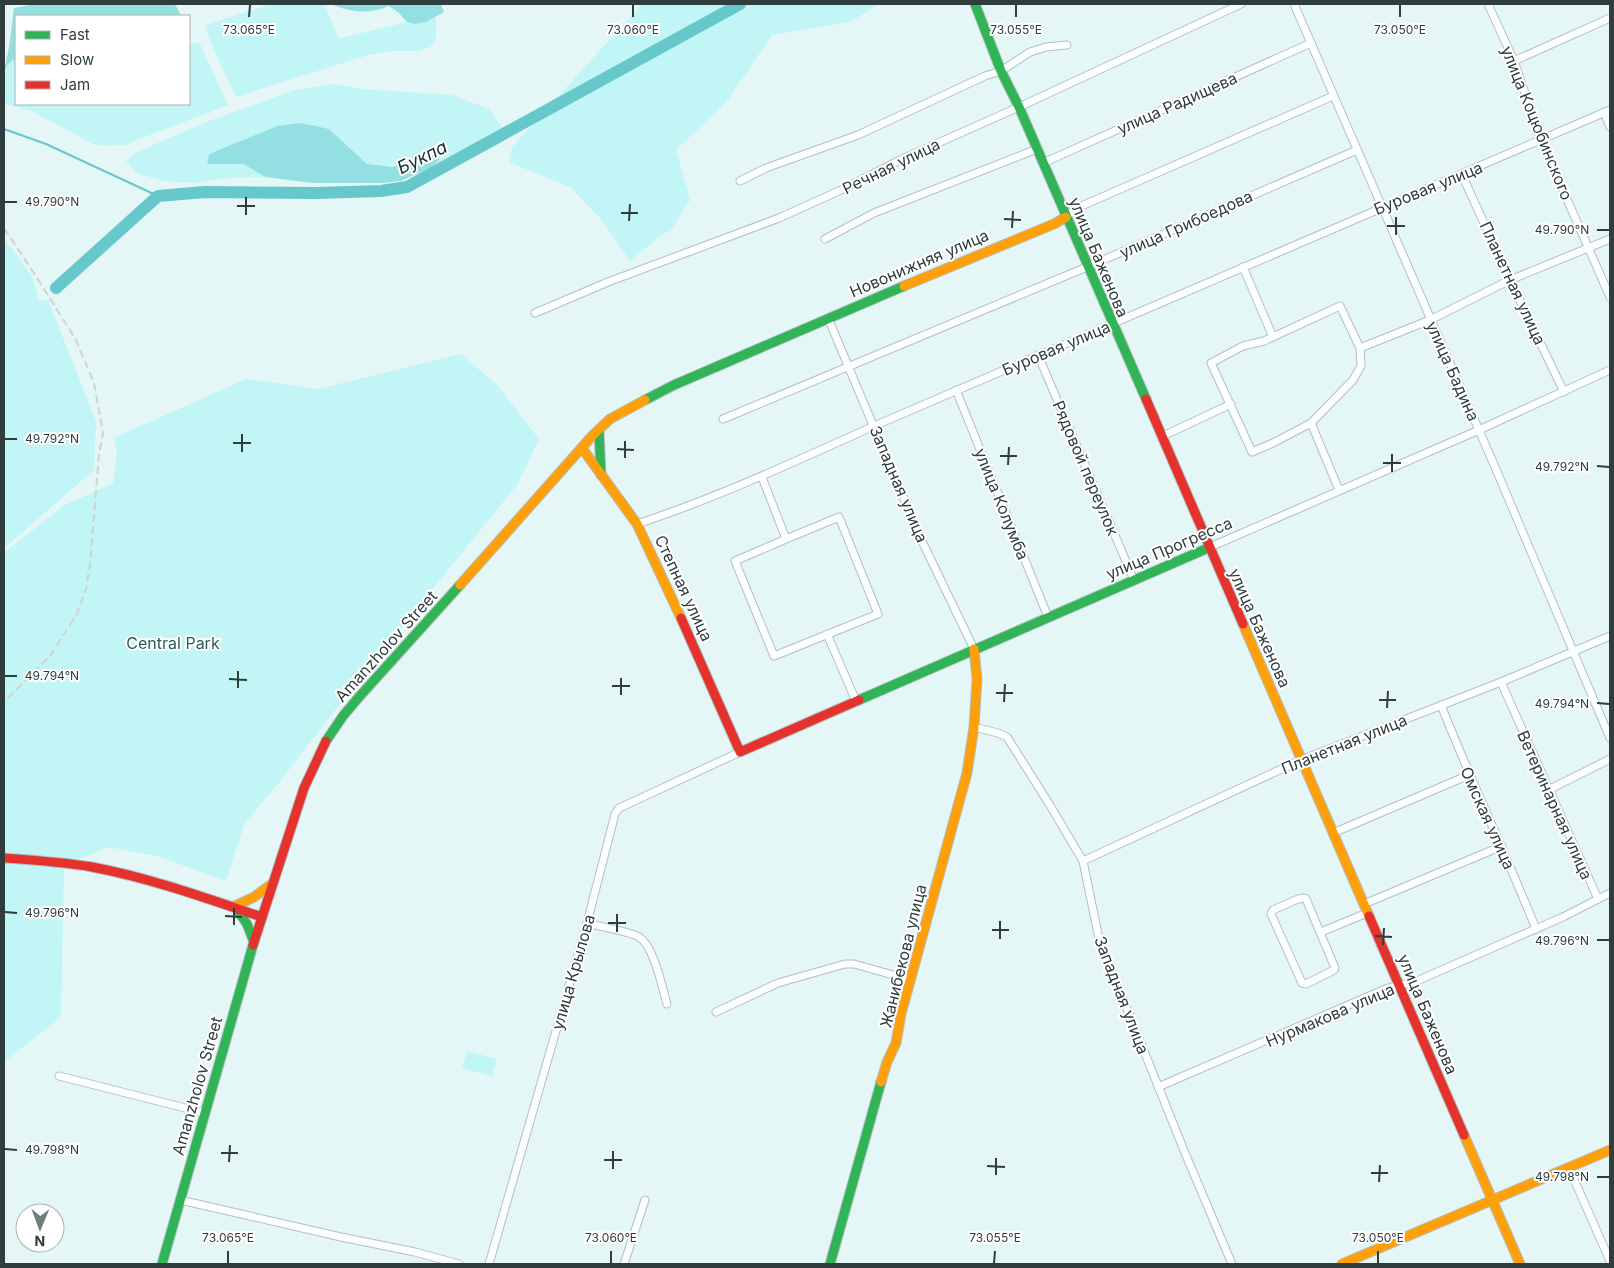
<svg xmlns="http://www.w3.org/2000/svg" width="1614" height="1268" font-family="Inter,sans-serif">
  <rect width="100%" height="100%" fill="#e5f6f6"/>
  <g fill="#c2f5f6">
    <path d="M272,4H324L338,36L341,38L407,22C418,25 426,22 436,18V36L432,46L419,51H391L368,55L236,97L211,43L205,25Z"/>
    <polygon points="642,4 879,4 850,22 772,35 727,101 676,150 690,200 671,230 660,236 630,261 600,218 570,187 509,162 512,147"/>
    <path d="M199,42L228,105L124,145L105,146L93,144L32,111L4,103C4,84 0,69 16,58V104H189V45Z"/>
    <polygon points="334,84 362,89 452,95 489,109 504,130 432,167 440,159 411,159 393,167 367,164 329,129 301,123 277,126 209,154 207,164 244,164 265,177 228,178 196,183 164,181 137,173 126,161 135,153 204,123 295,90"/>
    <polygon points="4,239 32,276 39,301 48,300 96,421 94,470 4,548"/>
    <polygon points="461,354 497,385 539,439 517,485 357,682 277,785 244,824 226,881 157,856 108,847 64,865 61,1017 4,1062 4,553 63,506 113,483 117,454 114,438 246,379 318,389"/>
    <polygon points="467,1051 497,1059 492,1076 462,1068"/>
  </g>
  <g fill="#93dfe1">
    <polygon points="35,4 175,4 181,16 16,16 16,58 8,64 4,72 9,47 14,8"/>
    <path d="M333,4H441L444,12L426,22L415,24L407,22L399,13L389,6C370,14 352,13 333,5Z"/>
    <polygon points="301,123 329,129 367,164 393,167 411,159 432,154 440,159 432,167 401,181 382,183 312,183 265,177 244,164 207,164 209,154 277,126"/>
  </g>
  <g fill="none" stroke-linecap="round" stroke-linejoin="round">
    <polyline stroke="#66c8cb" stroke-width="2" points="4,129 46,144 158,196"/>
    <polyline stroke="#66c8cb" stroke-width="12" points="56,288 158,196 205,192 316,193 381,191 407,187 740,4"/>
    <g stroke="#b2c0c0" stroke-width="9">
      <g id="street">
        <polyline points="1294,4 1498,474 1610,738"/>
        <polyline points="1488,4 1514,61 1541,140 1610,297"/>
        <polyline points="1514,61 1610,18"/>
        <polyline points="1604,112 1610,127"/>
        <polyline points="1043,163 1311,43"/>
        <polyline points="1462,175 1510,280 1564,392"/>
        <polyline points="740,181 766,168 858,135 985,76 1001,71 1030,52 1046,47 1067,45"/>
        <polyline points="1066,217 1077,208 1333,96"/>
        <polyline points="825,239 874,213 1037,149"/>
        <polyline points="1243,267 1273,337"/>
        <polyline points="535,313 608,282 779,218 841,190 902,159 1019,107 1241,4"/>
        <polyline points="828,318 920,537 974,649"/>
        <polyline points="1360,348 1340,306 1264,341 1243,346 1211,363 1252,452 1273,443 1311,423 1353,380 1361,366 1360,348 1430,320 1510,280 1610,239"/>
        <polyline points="1038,355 1134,580"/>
        <polyline points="956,390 1048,617"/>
        <polyline points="723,419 1087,267 1357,150"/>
        <polyline points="1311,423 1339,490"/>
        <polyline points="1161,437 1231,404"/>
        <polyline points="762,477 786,539 735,561 774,656 878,614 839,517 786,539"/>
        <path d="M637,524C719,497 796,461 874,426L1610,110"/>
        <polyline points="1208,548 1479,430 1610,370"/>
        <polyline points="827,634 856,701"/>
        <polyline points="1501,682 1598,899"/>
        <path d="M1441,705C1471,781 1506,854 1536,929"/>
        <polyline points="974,727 998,733 1007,737 1051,807 1083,861 1099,939 1185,1153 1232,1264"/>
        <polyline points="1548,790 1610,759"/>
        <polyline points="1333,833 1469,775"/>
        <polyline points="1083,861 1301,760 1501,682 1610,636"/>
        <polygon points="1304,898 1306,899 1335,968 1334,970 1306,984 1302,983 1271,914 1273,910 1298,899"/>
        <polyline points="1364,904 1502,846"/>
        <path d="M587,923C601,927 628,931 639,937C654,946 662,987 667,1004"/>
        <polyline points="1321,932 1367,913"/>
        <polyline points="716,1012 778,983 845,964 854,964 911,980"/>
        <polyline points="59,1076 205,1113"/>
        <polyline points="1158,1087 1388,988 1415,982 1428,976 1563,917 1610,893"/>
        <polyline points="1569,1168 1610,1261"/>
        <polyline points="180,1200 341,1237 415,1252 459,1264"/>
        <polyline points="489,1264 587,923 615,814 619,808 628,804 740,752"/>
        <polyline points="624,1264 645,1200"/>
      </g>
    </g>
    <g stroke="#b2c0c0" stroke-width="11">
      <g id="fast">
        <polyline points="975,4 1001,71 1019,107 1146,399"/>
        <polyline points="645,400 674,385 904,286"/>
        <polyline points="599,430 601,475"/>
        <polyline points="859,700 1208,548"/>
        <polyline points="326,741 343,716 359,697 460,585"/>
        <polyline points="236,908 247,924 254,942"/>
        <polyline points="162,1264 253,945"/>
        <polyline points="830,1264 881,1082"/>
      </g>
    </g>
    <g stroke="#b2c0c0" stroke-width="11">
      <g id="slow">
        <polyline points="904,286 1054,224 1066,217"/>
        <polyline points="582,448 637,524 681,618"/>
        <polyline points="460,585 593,435 610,419 645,400"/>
        <polyline points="1243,624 1369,916"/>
        <polyline points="233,907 254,897 273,883"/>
        <polyline points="881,1082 887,1062 896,1043 901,1014 967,773 974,727 977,679 974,649"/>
        <polyline points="1464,1135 1520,1264"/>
        <polyline points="1342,1264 1610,1150"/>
      </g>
    </g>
    <g stroke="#b2c0c0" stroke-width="11">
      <g id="jam">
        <polyline points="1146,399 1243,624"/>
        <polyline points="681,618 740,752 859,700"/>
        <path d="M4,858C33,860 63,862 92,867C150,878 206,898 262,917"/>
        <polyline points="1369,916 1464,1135"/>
        <polyline points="253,945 304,788 326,741"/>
      </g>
    </g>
    <use href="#street" stroke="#fbfefe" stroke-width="7"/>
    <use href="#fast" stroke="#30b455" stroke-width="9"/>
    <use href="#slow" stroke="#ff9f0a" stroke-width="9"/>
    <use href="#jam" stroke="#e5322d" stroke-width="9"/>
    <polyline stroke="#ced3d3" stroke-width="2" stroke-dasharray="8 4" stroke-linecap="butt" points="4,228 39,281 76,340 94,383 103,433 99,455 90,564 86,589 77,614 50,656 4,702"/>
  </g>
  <path fill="none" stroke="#303d3d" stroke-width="2" d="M249,17L250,5M633,17V5M1016,17V5M1400,17V5M5,202H17M237,206H255M621,213H638M246,215V197M1004,219L1021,220M629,221L630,204M1387,226H1405M1012,228L1013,211M1597,230H1609M1396,235V217M5,439H17M233,443H251M617,449L634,450M242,452V434M1000,456H1017M625,458V441M1383,463H1401M1008,465L1009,447M1597,466L1609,467M1392,472V454M5,676H17M229,679L247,680M612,686H630M238,688V671M996,693H1013M621,695V678M1379,700H1396M1004,702L1005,684M1597,703L1609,704M1387,708L1388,691M5,912L17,913M225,916L242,917M608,923H626M234,925V908M992,930H1009M617,932V914M1375,936L1392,937M1000,939V921M1597,940H1609M1383,945L1384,928M5,1149L17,1150M221,1153H238M604,1160H622M229,1162L230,1145M987,1166L1005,1167M613,1169V1151M1371,1173H1388M996,1175V1158M1597,1177H1609M1379,1182L1380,1165M228,1263V1251M611,1263V1251M994,1263L995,1251M1378,1263V1251"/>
  <g text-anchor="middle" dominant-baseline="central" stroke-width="4" stroke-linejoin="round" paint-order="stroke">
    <g font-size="16" fill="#303d3d" stroke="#fff">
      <text transform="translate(1177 103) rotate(-24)">улица Радищева</text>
      <text transform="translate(1537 123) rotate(68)">улица Коцюбинского</text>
      <text transform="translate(891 166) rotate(-26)">Речная улица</text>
      <text transform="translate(1428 188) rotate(-22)">Буровая улица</text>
      <text transform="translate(1186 224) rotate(-24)">улица Грибоедова</text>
      <text transform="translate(1099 257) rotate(67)">улица Баженова</text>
      <text transform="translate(919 263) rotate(-23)">Новонижняя улица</text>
      <text transform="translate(1513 283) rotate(65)">Планетная улица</text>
      <text transform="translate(1056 348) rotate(-23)">Буровая улица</text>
      <text transform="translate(1453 371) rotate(66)">улица Бадина</text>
      <text transform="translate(1086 468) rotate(67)">Рядовой переулок</text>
      <text transform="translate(899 484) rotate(67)">Западная улица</text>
      <text transform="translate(1002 504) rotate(68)">улица Колумба</text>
      <text transform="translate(1169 548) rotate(-23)">улица Прогресса</text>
      <text transform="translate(684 588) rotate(65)">Степная улица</text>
      <text transform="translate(1260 628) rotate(66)">улица Баженова</text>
      <text transform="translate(386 646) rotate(-48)">Amanzholov Street</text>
      <text transform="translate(1344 744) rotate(-22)">Планетная улица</text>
      <text transform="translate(1555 805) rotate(66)">Ветеринарная улица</text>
      <text transform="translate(1488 818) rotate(66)">Омская улица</text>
      <text transform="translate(903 956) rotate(-76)">Жанибекова улица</text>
      <text transform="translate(573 972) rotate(-74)">улица Крылова</text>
      <text transform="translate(1122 995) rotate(69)">Западная улица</text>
      <text transform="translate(1428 1014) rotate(67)">улица Баженова</text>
      <text transform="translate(1330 1015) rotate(-23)">Нурмакова улица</text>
      <text transform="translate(197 1086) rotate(-74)">Amanzholov Street</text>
    </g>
    <g font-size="16" fill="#295d5f" stroke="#fff">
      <text x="173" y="643">Central Park</text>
    </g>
    <g font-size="18" font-style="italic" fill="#182e2e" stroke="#fff">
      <text transform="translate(422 157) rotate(-26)">Букпа</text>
    </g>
  </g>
  <g font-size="12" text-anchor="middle" fill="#303d3d" stroke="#fff" stroke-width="4" stroke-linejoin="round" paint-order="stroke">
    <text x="249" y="34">73.065°E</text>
    <text x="633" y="34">73.060°E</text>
    <text x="1016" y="34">73.055°E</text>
    <text x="1400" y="34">73.050°E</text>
    <text x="52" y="206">49.790°N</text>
    <text x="1562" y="234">49.790°N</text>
    <text x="52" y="443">49.792°N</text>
    <text x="1562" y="471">49.792°N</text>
    <text x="52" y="680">49.794°N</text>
    <text x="1562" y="708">49.794°N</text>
    <text x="52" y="917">49.796°N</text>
    <text x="1562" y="945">49.796°N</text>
    <text x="52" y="1154">49.798°N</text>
    <text x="1562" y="1181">49.798°N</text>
    <text x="228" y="1242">73.065°E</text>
    <text x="611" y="1242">73.060°E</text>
    <text x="995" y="1242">73.055°E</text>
    <text x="1378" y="1242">73.050°E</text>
  </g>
  <rect width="1614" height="1268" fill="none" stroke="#303d3d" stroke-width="10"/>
  <rect x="15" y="15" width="175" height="90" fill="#ffffff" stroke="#acb1b1"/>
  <rect x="25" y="31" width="25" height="8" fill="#30b455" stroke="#acb1b1"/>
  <text x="60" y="40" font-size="15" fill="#303d3d">Fast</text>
  <rect x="25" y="56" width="25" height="8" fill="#ff9f0a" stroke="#acb1b1"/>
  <text x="60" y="65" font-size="15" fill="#303d3d">Slow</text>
  <rect x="25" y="81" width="25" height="8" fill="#e5322d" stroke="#acb1b1"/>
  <text x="60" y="90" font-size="15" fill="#303d3d">Jam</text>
  <g transform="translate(40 1228) rotate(181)"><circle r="24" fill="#ffffff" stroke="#acb1b1"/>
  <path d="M0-4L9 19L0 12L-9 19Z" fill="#6f7e7e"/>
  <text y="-8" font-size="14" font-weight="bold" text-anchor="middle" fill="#303d3d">N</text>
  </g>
</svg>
